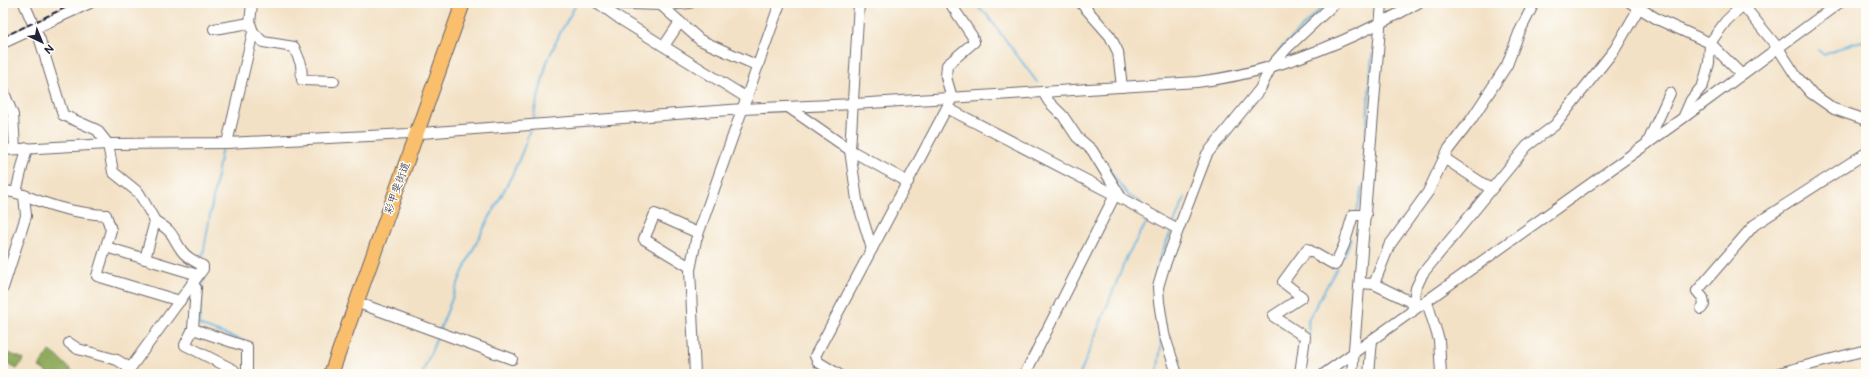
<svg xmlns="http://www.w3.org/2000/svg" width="1869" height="377" font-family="'Balsamiq Sans','Klee One',sans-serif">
  <rect width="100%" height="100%" fill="#fdfcf7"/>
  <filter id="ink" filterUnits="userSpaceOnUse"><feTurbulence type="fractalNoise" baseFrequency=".025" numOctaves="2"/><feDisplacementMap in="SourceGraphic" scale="8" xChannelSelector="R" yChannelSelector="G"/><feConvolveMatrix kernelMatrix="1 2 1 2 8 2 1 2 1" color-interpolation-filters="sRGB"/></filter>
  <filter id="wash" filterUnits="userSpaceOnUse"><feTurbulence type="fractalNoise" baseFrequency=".012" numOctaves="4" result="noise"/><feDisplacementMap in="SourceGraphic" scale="16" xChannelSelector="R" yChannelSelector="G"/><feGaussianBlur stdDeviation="0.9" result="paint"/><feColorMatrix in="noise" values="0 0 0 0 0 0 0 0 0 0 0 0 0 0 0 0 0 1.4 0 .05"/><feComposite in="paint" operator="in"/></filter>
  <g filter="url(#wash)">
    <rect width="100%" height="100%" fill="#f3e1c5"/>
    <g fill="#8faa5c" stroke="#58664c">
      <path d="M49,351C61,356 66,369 78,374H46L47,372L39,367Z"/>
      <polygon points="8,353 24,359 17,369 3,362"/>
    </g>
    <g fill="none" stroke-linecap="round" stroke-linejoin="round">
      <g stroke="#63b2dd" stroke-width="2">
        <polyline points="973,3 987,15 1037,82"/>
        <polyline points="1818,50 1824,55 1853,43 1866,40"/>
        <polyline points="1278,51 1327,3"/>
        <polyline points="532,122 547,62 560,33 577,3"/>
        <polyline points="1364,162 1372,54"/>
        <polyline points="1110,171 1128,195 1141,203"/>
        <polyline points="1357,212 1362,187"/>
        <polyline points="1174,223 1185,197"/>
        <polyline points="1344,256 1351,239"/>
        <polyline points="202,261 222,147"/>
        <polyline points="204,273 199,325 249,343 250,345"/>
        <polyline points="1154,283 1159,260 1172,229"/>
        <path d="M440,329C450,305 458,281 469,258C489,214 517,175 530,129"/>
        <polyline points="1309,336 1308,320 1337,268"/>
        <polyline points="422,374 438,335"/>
        <polyline points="1080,374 1127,256 1150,217"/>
        <polyline points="1157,374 1161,346 1160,335"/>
      </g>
    </g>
  </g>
  <g filter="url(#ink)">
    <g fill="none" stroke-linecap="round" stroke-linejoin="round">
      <g stroke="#6b656b" stroke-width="12">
        <g id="minor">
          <polyline points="24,3 40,40 63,115 97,130 108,144 113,172 139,193 155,221"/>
          <polyline points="597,3 664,5 690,3"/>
          <polyline points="598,3 620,19 747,98"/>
          <polyline points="859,3 850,150 857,200 872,249"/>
          <polyline points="1081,3 1110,36 1118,52 1122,87"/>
          <polyline points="1631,3 1659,20 1710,43 1741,74"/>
          <polyline points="661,5 700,40 758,66"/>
          <polyline points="214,29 250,23"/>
          <polyline points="253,32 263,42 294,47 301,64 302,80 334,81"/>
          <polyline points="3,43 90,3"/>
          <polyline points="664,46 680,22"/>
          <polyline points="3,90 13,115 15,149"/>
          <polyline points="1043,92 1049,102 1063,116 1077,137 1092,150 1122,199"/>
          <polyline points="788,107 850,150 908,182"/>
          <polyline points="947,108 1115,195 1178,229"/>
          <polyline points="1684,116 1691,100 1703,85 1709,63 1710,43 1726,21 1743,5 1778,48 1796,76 1811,93 1834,109 1866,120"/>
          <polyline points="227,143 253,32 250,23 252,3"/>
          <polyline points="1647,144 1670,93"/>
          <path d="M3,150L108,144L227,143L408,134L743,109L854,104L1197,82C1275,73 1350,41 1418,3"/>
          <polyline points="1444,158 1491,189"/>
          <polyline points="3,190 24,195 26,216 3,288"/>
          <polyline points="16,192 27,148"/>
          <path d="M24,195C53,207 75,213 106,215L111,230L97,276L180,301"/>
          <polyline points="106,247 198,275"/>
          <path d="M145,259L155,221C174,232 171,235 182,251C187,258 196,262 203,266"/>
          <polyline points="690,267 644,239 655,214 698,233"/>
          <polyline points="192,283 196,288 193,329 185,345 234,370 232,374"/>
          <polyline points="1360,283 1374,284 1389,246 1428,192 1448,150 1471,120 1507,65 1519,33 1534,3"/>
          <polyline points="1374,284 1413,303"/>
          <polyline points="356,302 512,359"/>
          <polyline points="1427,302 1439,340 1441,374"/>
          <polyline points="1701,309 1704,305 1703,298 1697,291 1754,225 1866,153"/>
          <polyline points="1412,312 1416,288 1423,273 1527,146 1555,125 1615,49 1639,8"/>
          <polyline points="193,329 247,347 247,374"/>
          <polyline points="69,343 78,349 117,360 130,368"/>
          <polyline points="126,374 203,269"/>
          <polyline points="695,374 690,270 696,240 780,3"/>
          <polyline points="838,374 818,362 815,356 952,98 946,77 947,65 974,42 972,36 950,3"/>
          <polyline points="1025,374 1115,195"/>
          <polyline points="1177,374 1164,334 1159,302 1158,287 1164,267 1207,154 1260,89 1272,65 1289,46 1335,3"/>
          <polyline points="1300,374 1305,337 1273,316 1302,297 1283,282 1307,249 1335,265 1344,245 1353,215 1366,215"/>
          <polyline points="1324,374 1683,118 1839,3"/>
          <polyline points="1352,374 1382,3"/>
          <polyline points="1369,374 1372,340"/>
          <polyline points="1775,374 1866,350"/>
        </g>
      </g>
      <g stroke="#6b656b" stroke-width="16">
        <polyline id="highway" points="331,374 463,3"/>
      </g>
      <use href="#minor" stroke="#fff" stroke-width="10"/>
      <use href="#highway" stroke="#f9bf6d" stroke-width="14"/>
      <polyline stroke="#22223b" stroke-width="2" stroke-dasharray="6 3" stroke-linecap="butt" points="3,37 75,3"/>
    </g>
  </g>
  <g text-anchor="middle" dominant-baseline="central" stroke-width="3" stroke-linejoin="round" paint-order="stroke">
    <g font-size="11" fill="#22223b" stroke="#fdfcf7">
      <text transform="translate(397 188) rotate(-70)">彩甲斐街道</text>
    </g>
  </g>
  <rect width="1869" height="377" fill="none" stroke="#fdfcf7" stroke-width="16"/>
  <g transform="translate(42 42) rotate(136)" stroke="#fdfcf7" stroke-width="3" paint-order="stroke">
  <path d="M0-3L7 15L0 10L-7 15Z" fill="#22223b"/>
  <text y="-6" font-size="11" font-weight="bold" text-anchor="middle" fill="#22223b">N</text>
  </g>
</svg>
